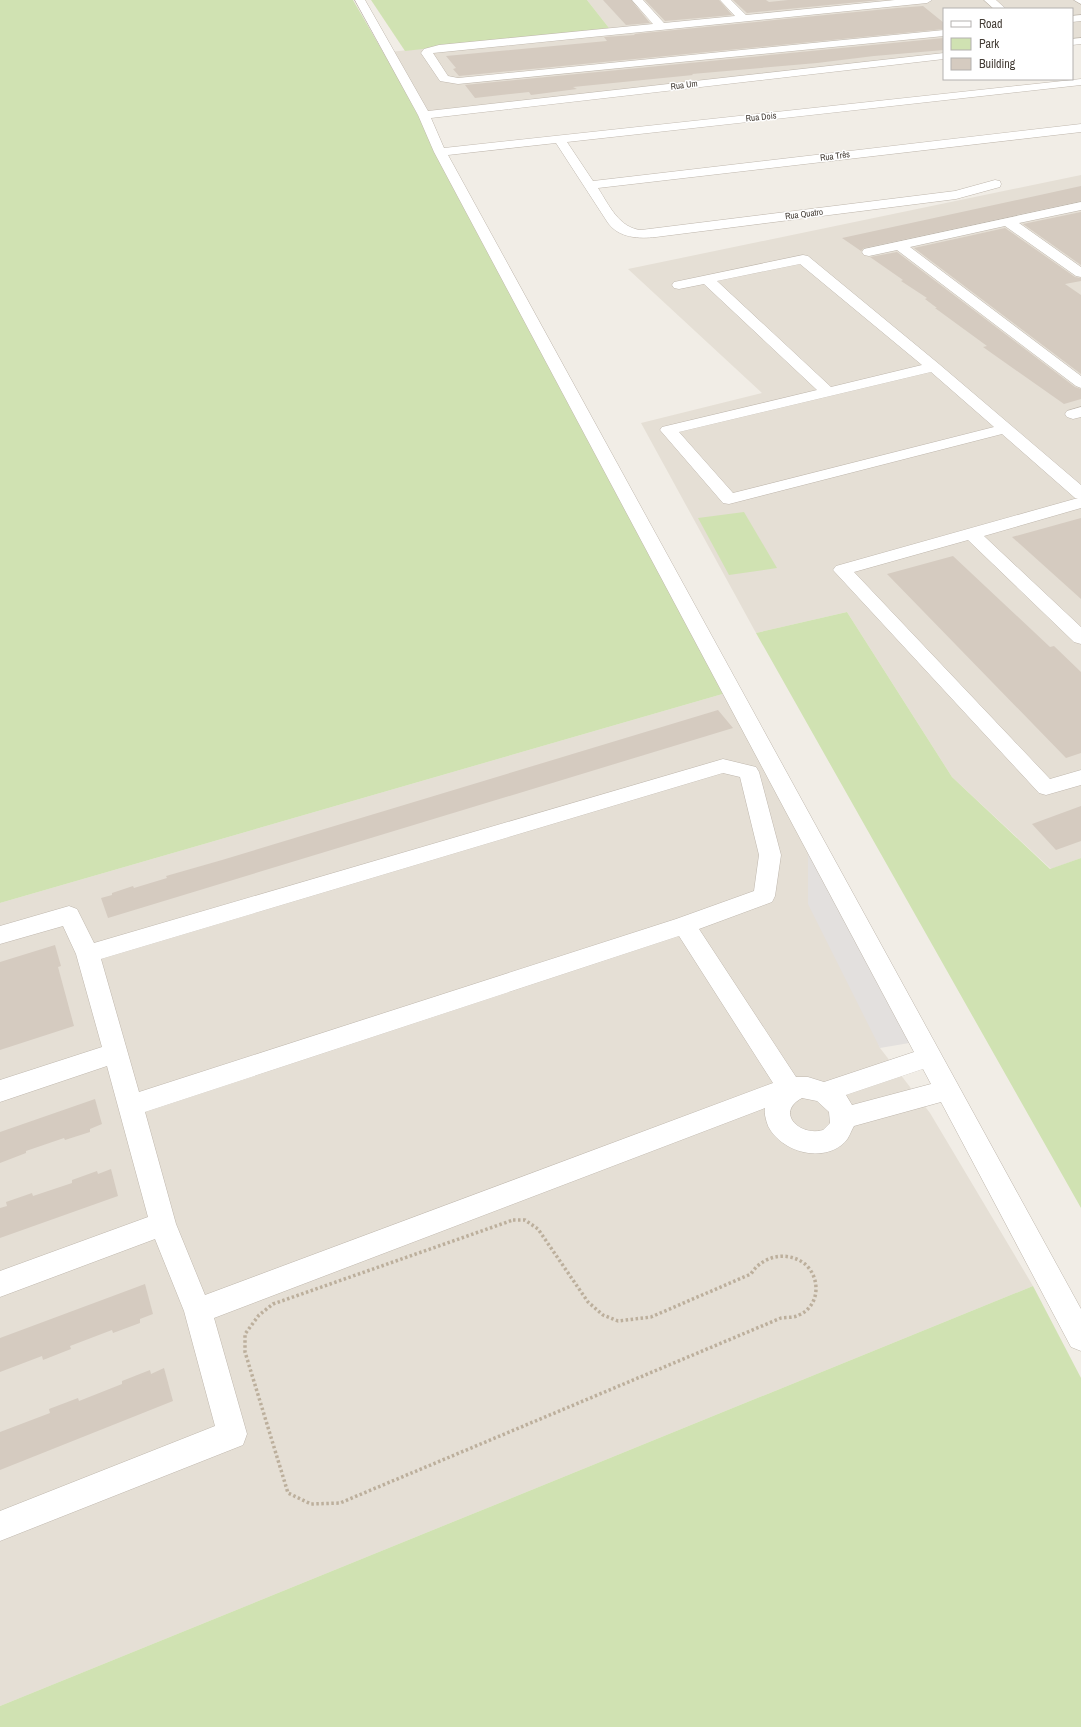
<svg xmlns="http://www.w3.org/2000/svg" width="1081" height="1727" font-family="'Archivo Narrow',sans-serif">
  <rect width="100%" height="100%" fill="#f1ede6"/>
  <g fill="#e5dfd5">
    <polygon points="587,0 1081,0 1081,40 1072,41 1072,9 944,9 944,55 424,115 390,52 609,28"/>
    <polygon points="1081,175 1081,858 1051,869 952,777 847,612 756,633 641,423 762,393 628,269"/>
    <polygon points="726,693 808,846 880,1048 930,1113 1033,1286 0,1706 0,903"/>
  </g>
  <g fill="#d0e2b2">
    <polygon points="0,0 353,0 420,116 726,693 0,903"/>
    <polygon points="371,0 587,0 609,28 405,51"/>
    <polygon points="744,512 777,568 729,575 698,518"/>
    <polygon points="847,612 952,777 1050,869 1081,858 1081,1208 756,633"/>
    <polygon points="1033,1286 1081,1378 1081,1727 0,1727 0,1706"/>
  </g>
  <polygon fill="#e3e0de" points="808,846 915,1042 880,1048 808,904"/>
  <g fill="#d5cbc0">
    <polygon points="603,0 631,0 650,23 626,25"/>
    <polygon points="645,0 719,0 732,15 665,21"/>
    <polygon points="733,0 766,0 769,2 788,0 880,0 747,13"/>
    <polygon points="923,6 944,23 944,29 459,76 453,69 456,68 446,56 607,41 604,37 635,35 634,34 897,8"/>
    <polygon points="944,38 944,50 874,56 817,63 692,74 693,75 573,87 577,89 531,95 529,92 475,98 465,85"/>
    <polygon points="1081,186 1081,201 864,248 861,251 842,238"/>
    <polygon points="1081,212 1081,265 1023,224"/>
    <polygon points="1005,228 1075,277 1081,278 1081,281 1065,284 1081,295 1081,374 914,248"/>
    <polygon points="897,252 1075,387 1081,389 1081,399 1064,404 983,347 987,346 935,308 937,308 925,299 927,298 901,281 903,280 870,257"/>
    <polygon points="1081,518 1081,599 1012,537"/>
    <polygon points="953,556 1050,647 1054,646 1081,672 1081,753 1066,758 887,574"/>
    <polygon points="718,710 733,728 108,918 101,898 112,895 112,893 133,886 134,888 167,878 166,876 222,860"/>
    <polygon points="1081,806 1081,841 1056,850 1032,824"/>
    <polygon points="55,945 61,966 58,967 74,1026 0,1050 0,962"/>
    <polygon points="95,1099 102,1124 90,1129 90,1132 65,1140 64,1138 26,1151 26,1153 0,1163 0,1132"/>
    <polygon points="111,1169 118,1196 0,1238 0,1208 7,1206 6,1202 32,1193 33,1196 72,1183 72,1180 97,1171 98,1174"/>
    <polygon points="145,1284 153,1314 140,1319 140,1323 113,1333 112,1330 70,1346 71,1349 43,1360 42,1356 0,1372 0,1338"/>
    <polygon points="164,1368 173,1401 0,1470 0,1432 50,1413 49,1409 78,1398 79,1401 122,1384 122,1381 150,1370 151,1374"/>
  </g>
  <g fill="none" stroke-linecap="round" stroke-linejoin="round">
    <g stroke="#bfb7ad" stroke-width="1">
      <g id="minor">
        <path d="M355,0H365L428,111L944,53V59L431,118L444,148L1081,79V85L567,142L593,181L1081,124V132L598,188C609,205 619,228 641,230L955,191L995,180L1000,181L1001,184L1000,187L956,199L656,237C639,239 619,238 608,223L556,143L448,155L1081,1309V1351L1071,1347L941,1102L854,1126C851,1131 849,1138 845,1142C823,1164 781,1152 768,1126C766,1120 764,1114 765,1108L214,1318L247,1434L243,1445L0,1541V1511L215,1426L184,1311L155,1239L0,1297V1271L148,1217L107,1066L0,1102V1080L102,1047L76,954L63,926L0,944V926L69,906L77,909L94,943L723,759L756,767L759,772L781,855L775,896L772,902L699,929L796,1077H808L824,1082L914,1052L434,152L418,115ZM723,773L740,777L759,855L754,891L676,919L139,1092L101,959ZM679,936L773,1083L205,1295L176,1224L145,1112ZM923,1069L931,1084L852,1105L846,1095ZM802,1098L817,1101L829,1112L830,1123L823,1130C801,1137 774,1113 802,1098Z"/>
        <polygon points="632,0 643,0 664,23 735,16 720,0 731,0 746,15 895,0 932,0 927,3 433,53 448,76 458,78 944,30 944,36 458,84 440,81 421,53 424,49 439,45 653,24"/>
        <polygon points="984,0 996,0 1006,9 994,9"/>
        <polygon points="1074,0 1081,0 1081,4"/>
        <polygon points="1081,15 1081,21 1072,22 1072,16"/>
        <polygon points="1081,38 1081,44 1072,45 1072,39"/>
        <polygon points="1081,202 1081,210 1019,223 1081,267 1081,277 1076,276 1005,226 910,247 1081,376 1081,388 1076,386 897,250 869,256 864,255 862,252 864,249"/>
        <path d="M803,255L808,256L939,364L1081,485V508L984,536L1081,627V644L1074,642L968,540L854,572L1050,779L1081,770V785L1046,795L1039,793L833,570L836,566L1078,498H1075L1002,434L729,504L723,503L660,430L662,427L817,390L704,284L679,289L674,288L672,285L674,282L679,281ZM800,264L922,365L831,387L717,281ZM931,372L994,427L733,493L679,432Z"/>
        <polygon points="1081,407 1081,417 1073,419 1067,417 1065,414 1067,411"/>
      </g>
    </g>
    <path stroke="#bcaf9c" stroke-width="3.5" stroke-dasharray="2.5 2.5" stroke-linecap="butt" d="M513,1220H525L538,1229L588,1302L603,1315L618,1321L651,1317L751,1274C762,1256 787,1250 805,1264C821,1278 820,1306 799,1315C794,1318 787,1317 781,1318L340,1503L311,1504L288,1493L245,1352V1334L259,1315L273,1304Z"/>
    <use href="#minor" fill="#fff" fill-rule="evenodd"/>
  </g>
  <g text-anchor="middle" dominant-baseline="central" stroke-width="3" stroke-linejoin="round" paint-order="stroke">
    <g font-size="9" fill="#443d36" stroke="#fff">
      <text transform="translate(684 85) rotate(-7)">Rua Um</text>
      <text transform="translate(761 117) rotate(-6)">Rua Dois</text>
      <text transform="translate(835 156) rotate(-7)">Rua Três</text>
      <text transform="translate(804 214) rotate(-7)">Rua Quatro</text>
    </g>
  </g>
  <rect x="943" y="8" width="130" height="72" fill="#ffffff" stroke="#b4b1af"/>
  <rect x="951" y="21" width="20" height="6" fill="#ffffff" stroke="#b4b1af"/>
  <text x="979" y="28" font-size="12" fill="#443d36">Road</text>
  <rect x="951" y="38" width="20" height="12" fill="#d0e2b2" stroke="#b4b1af"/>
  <text x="979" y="48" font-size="12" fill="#443d36">Park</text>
  <rect x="951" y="58" width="20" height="12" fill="#d5cbc0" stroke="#b4b1af"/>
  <text x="979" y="68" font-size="12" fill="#443d36">Building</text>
</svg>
